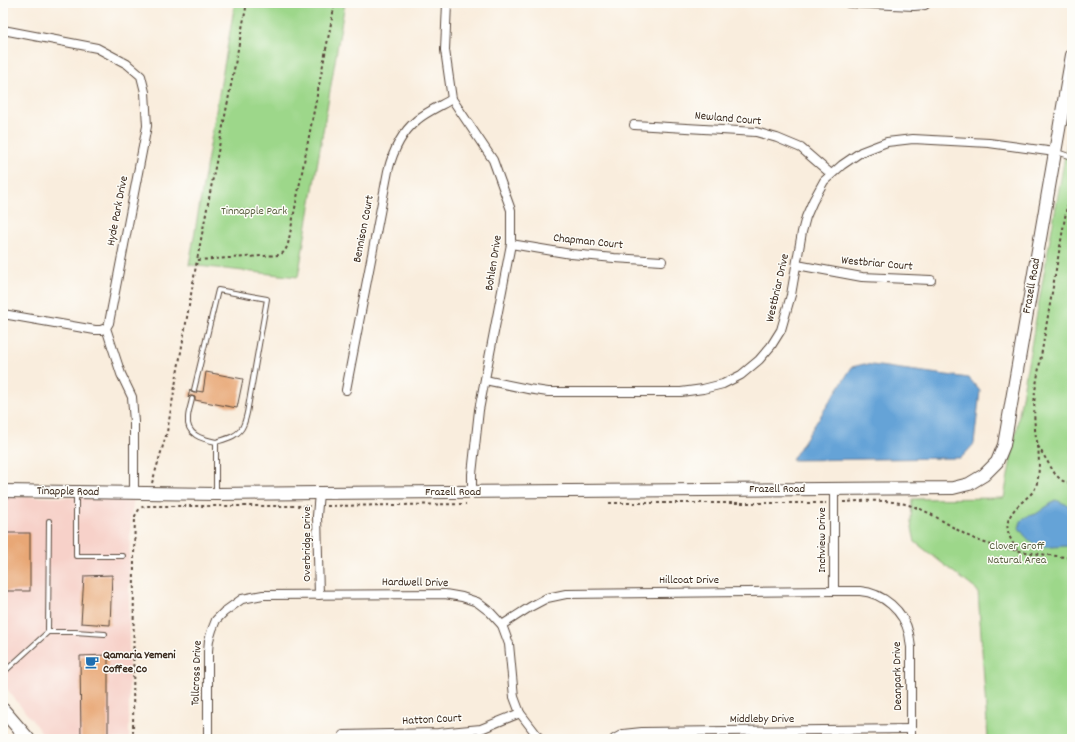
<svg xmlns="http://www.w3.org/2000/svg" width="1075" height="742" font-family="Dekko,sans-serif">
  <rect width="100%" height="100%" fill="#fdfcf7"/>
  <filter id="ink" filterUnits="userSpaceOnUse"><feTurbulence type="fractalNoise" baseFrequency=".025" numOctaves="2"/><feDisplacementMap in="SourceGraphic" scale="8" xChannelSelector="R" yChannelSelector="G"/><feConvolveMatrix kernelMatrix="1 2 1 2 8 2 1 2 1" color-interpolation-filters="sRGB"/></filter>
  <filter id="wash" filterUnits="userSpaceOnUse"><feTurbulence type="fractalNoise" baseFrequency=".012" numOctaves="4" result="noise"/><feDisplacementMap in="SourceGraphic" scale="16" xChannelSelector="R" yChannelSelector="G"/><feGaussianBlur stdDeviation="0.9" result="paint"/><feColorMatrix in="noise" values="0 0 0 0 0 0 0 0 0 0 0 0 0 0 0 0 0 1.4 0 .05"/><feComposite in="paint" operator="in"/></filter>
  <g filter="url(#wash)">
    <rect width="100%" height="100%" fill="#f9eddd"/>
    <polygon fill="#f7d1c9" points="3,496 134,499 131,515 129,556 129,739 47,739 7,689 3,686"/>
    <g fill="#9dd78a" stroke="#6c8054">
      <polygon points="235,3 345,3 298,277 189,265"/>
      <polygon points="1072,116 1072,739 988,739 978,591 915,542 911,523 912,499 1004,498"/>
    </g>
    <g fill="#65a3d7" stroke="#50667a">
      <polygon points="864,364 969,378 980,391 974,444 961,458 792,460 852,367"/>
      <path d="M1056,500L1072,507V546C1046,546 1037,554 1019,528L1021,521L1024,518L1028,516L1036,514Z"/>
    </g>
    <g id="blocks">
      <g fill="#e8a776">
        <polygon points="206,372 243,379 237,408 195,400 195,397 192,396 190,396 188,398 190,389 191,392 194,393 196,393 197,391 203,392"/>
        <rect x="3" y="533" width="27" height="58"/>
        <polygon points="112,575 110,625 81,623 84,576"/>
        <polygon points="108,655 108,739 81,739 80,656"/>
      </g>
    </g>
  </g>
  <g filter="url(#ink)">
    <use href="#blocks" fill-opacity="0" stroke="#58473b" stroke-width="1"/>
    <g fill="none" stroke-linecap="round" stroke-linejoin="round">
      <g stroke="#58473b" stroke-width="6">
        <g id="lane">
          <polyline points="1057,152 1072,157"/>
          <path d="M194,390L218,290L267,299L247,413C246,417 245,422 243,426C239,436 226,439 216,442V492"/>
          <path d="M192,399C191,405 188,412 188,418C186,435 202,439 216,442"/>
          <polyline points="76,493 76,556 123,556"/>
          <polyline points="48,632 49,521"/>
          <polyline points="3,673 48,632 75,632 105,634"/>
        </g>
      </g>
      <g stroke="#58473b" stroke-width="10">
        <g id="street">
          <polyline points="447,3 445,50 452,99 493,160 511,210 511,244 479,410 472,474 472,492"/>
          <polyline points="848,3 914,6 925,5 927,3"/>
          <polyline points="3,30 97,48 127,64 141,76 145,92 147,126 109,323 106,328 121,374 132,397 134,422 134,493"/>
          <polyline points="634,125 756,132 777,138 801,148 831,174"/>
          <polyline points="511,244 571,254 614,258 662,261"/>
          <polyline points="797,265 862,277 931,280"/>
          <polyline points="3,314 95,330 101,330 106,328"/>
          <polyline points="485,380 528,389 548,392 681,392 703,389 723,384 741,375 759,360 771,346 781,330 791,295 802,232 806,217 813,201 824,181 842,165 861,152 887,142 913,139 989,143 1055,152"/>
          <path d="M346,390L388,171C393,151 401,133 417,120C426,112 442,105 452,99"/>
          <polyline points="834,489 834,591"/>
          <polyline points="319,493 317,516 319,595"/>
          <path d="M502,625L530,607L547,598L566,594L834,591C843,591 851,591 860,591C883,593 904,611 909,634C910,638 910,643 911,647V739"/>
          <polyline points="343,735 438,733 481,729 520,713"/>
          <polyline points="208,739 208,651 209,640 212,630 216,620 224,612 242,599 263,595 445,594 462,597 477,602 490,612 502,625 509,644 514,697 520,713 540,739"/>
          <polyline points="614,739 623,734 642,732 911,729"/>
        </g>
      </g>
      <g stroke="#58473b" stroke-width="14">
        <polyline id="secondary" points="3,491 216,494 319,493 953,488 969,484 984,475 997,462 1004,445 1072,55"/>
      </g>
      <g stroke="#58473b" stroke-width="15">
        <polyline id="primary" points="3,710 28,739"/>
      </g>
      <g stroke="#58473b" stroke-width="2" stroke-dasharray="3 3" stroke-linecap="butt">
        <path d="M250,3L246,8L197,260L279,255C284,253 286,250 288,244L335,3"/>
        <polyline points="1038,446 1055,474 1061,480 1072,485"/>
        <polyline points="152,483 167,432 197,260"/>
        <path d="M843,502C849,502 855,501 861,501C879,500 898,501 915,507C940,516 960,535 985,543C1013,552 1043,554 1072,558"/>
        <polyline points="609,503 826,503"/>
        <polyline points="327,506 466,504"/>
        <path d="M1017,550C1004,530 1003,519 1022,502C1027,497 1034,493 1036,486C1040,476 1039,457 1038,446C1037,440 1035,434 1035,428C1034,416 1034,403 1035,391L1072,177"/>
        <polyline points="133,739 134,556 135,516 140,508 145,506 310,506"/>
      </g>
      <use href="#lane" stroke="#fff" stroke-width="4"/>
      <use href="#street" stroke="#fff" stroke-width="8"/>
      <use href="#secondary" stroke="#fff" stroke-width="12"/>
      <use href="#primary" stroke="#fff" stroke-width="13"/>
    </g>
  </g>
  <defs>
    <g id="cafe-bare" transform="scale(1.08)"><path d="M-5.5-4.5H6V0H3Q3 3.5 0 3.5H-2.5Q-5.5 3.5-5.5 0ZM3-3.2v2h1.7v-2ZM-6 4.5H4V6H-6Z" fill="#1f6fb2" stroke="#fdfcf7" stroke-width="2.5" paint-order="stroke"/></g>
  </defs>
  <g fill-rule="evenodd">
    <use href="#cafe-bare" x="92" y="662"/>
  </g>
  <g text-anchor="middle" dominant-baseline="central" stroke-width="3" stroke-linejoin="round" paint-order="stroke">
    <g font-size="12" fill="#3b2a1e" stroke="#fdfcf7">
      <text transform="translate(728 119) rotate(5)">Newland Court</text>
      <text transform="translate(118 211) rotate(-79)">Hyde Park Drive</text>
      <text transform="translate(364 229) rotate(-79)">Bennison Court</text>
      <text transform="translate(588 242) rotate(6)">Chapman Court</text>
      <text transform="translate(494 263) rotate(-81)">Bohlen Drive</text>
      <text transform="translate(877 264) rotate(5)">Westbriar Court</text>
      <text transform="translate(1032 286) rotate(-80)">Frazell Road</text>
      <text transform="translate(778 288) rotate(-77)">Westbriar Drive</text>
      <text x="777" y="489">Frazell Road</text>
      <text transform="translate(68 492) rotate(1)">Tinapple Road</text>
      <text x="453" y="492">Frazell Road</text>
      <text transform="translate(822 540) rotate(-90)">Inchview Drive</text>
      <text transform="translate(307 544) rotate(-90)">Overbridge Drive</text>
      <text x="689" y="580">Hillcoat Drive</text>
      <text transform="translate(415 583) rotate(1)">Hardwell Drive</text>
      <text transform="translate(197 673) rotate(-88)">Tollcross Drive</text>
      <text transform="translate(898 676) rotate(-91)">Deanpark Drive</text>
      <text x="762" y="719">Middleby Drive</text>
      <text transform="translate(432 720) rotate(-3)">Hatton Court</text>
    </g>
    <g font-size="12" fill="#585e3e" stroke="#fdfcf7">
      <text x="254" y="211">Tinnapple Park</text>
      <text x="1017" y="546">Clover Groff<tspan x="1017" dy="14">Natural Area</tspan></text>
    </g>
    <g font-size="12" font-weight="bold" fill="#3b2a1e" stroke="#fdfcf7" text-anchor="start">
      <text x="103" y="655">Qamaria Yemeni<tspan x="103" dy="14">Coffee Co</tspan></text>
    </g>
  </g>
  <rect width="1075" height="742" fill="none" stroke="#fdfcf7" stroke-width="16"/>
</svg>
